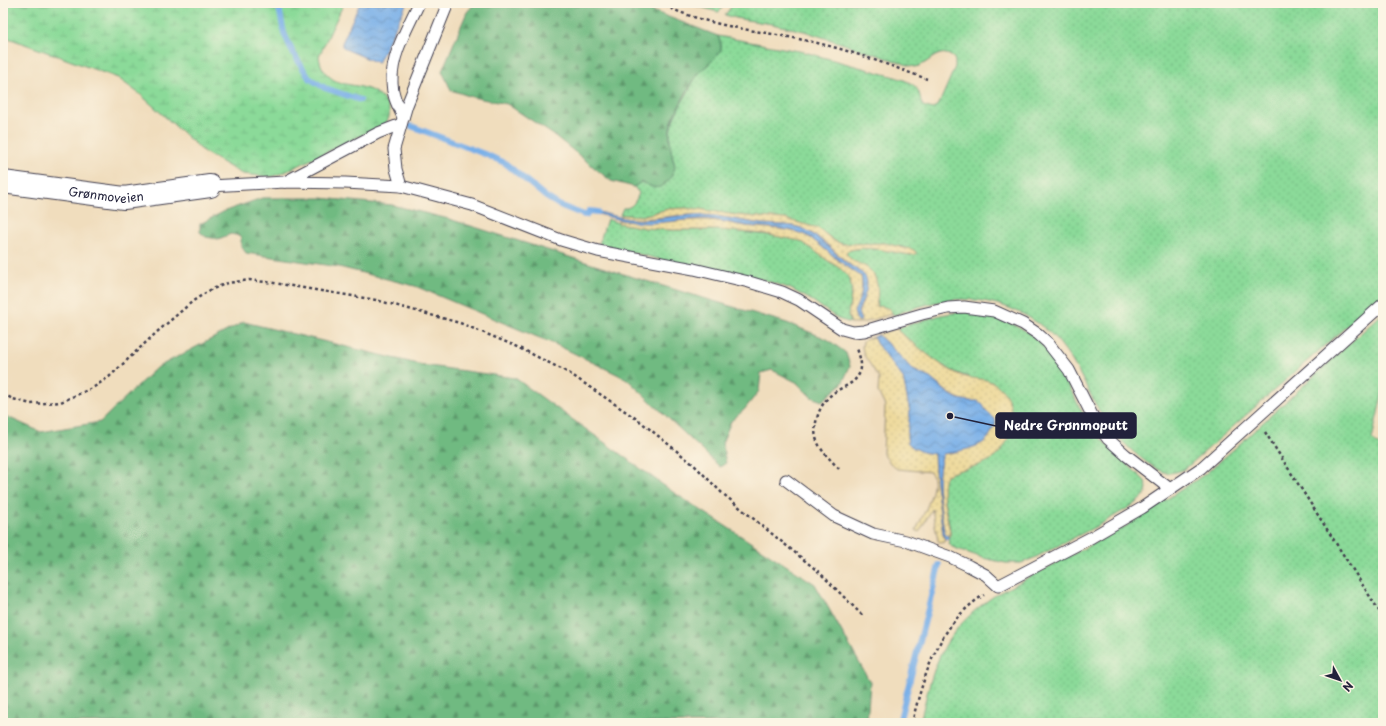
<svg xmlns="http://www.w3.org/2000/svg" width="1386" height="726" font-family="'Playpen Sans',sans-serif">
  <defs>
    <pattern id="grass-dots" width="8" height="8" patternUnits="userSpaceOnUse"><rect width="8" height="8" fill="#8bda99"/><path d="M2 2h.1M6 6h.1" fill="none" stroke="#78bb85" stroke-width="1.8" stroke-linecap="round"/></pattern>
    <pattern id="forest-firs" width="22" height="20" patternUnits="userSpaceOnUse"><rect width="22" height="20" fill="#70ba81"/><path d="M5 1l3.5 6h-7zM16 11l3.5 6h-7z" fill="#5c976b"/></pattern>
    <pattern id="wetland-marsh" width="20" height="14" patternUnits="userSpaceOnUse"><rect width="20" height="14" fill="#8bda99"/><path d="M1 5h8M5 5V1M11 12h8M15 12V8" fill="none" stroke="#78bb85"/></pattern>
    <pattern id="sand-dots" width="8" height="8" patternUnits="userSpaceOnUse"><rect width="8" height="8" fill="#eeda9e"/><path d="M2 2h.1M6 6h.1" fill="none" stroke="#ccbb89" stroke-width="1.8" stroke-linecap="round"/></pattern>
    <pattern id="water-waves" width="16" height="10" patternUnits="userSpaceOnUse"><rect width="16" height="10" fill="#7ab0e8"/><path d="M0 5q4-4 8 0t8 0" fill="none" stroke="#648fbd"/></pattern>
  </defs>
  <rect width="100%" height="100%" fill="#fcf5e5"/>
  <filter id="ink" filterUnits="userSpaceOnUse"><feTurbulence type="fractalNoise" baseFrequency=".025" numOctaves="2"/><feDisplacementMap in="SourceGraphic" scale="8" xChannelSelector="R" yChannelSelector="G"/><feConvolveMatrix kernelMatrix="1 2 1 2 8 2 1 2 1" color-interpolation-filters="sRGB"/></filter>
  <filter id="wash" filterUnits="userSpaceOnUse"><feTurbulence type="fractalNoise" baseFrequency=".012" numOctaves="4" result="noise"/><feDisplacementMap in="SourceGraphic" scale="16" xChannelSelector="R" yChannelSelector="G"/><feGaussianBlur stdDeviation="0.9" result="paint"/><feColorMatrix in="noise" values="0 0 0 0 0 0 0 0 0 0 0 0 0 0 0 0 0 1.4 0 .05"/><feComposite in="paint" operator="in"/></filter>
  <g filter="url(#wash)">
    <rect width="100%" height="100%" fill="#f0ddbd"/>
    <g fill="url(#grass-dots)" stroke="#567e6a">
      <polygon points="687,3 725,3 720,11 718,12"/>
      <path d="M734,3H1383V294L1185,469C1180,471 1174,473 1168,473C1152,471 1119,440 1109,427C1103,419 1099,410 1094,401C1080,375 1067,345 1043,327C1015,305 977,295 943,301C926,304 910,309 894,315C887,308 887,306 877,307C876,298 878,284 874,276C868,264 849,264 846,252C862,243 894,253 911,255L908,249L898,246L842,244L833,240L826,234L756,217L736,215L699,209H668L642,216L620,215L623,208C632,209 636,201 639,193L634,187L641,182L652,187L675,166C665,133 670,122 687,94C691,86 695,77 702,70C707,65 721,54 721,47C722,44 719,39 718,36L804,52L895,77C904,80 916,83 919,93C921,98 920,101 923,106L933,109L939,104L955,67C955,62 956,59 951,56C937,47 928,66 914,67L804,31L772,24L740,19L725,15Z"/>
      <polygon points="607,219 618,223 646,228 671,230 720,230 788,237 801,241 827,260 841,269 850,278 852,291 848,315 851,323 838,319 813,301 789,288 758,278 666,261 599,244"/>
      <path d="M959,312C984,312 1016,321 1035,338C1047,349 1057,363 1064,377C1073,393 1080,410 1090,425C1105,446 1127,463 1145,481L1147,488L1146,493L1142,498L1133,505L1099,525L1034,558L1021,563H1006L983,558L952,547L949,544C949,540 951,536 950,532C949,513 938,492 946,475L954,472L970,377C944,372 919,347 898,331V328L941,315Z"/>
      <path d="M1383,313V391L1372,439L1383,450V723H920C934,662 942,631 997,594L1123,528L1205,474L1234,449Z"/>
    </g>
    <g fill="url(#forest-firs)" stroke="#496e5e">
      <path d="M475,3H632L718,36C720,42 723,48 719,53C714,61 705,66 699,73C691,83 677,109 672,121C668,131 670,145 672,155C672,159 675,163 675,167C674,171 672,175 670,178C661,192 654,188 641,182L634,187L611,181L555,136L507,104L472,97L451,90L442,71L467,12Z"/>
      <polygon points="262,198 321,198 392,205 449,219 633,277 787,323 827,339 846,353 850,366 842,384 822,401 811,397 796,382 772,370 761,373 759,391 744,410 731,421 722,443 726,463 720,467 627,379 559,346 415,286 339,267 246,253 241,246 241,236 231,234 218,239 206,237 200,232 200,224 225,211"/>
      <polygon points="244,322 422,365 515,378 673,492 815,584 870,682 867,723 3,723 3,415 41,432 100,422 156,368"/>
    </g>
    <path fill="url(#wetland-marsh)" stroke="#567e6a" d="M3,3H344L319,56C320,65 323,71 330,77C340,86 356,84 368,89C382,94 397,111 385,124L285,172L271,177L242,174L204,152L141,95L118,78L3,36Z"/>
    <g fill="url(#sand-dots)" stroke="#887e6c">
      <path d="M684,208L699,209L736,215L785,219L818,228L833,240L842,244L885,243L904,248L912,249L916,252V254L911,255C894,253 863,243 846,252C848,260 859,263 866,267C879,275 879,292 876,306L877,307L881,306L890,309L892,314L862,323H851L848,315L852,291L850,278L841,269L827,260L801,241L764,234L720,230H671L646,228L618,223L619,220C644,225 669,220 695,220C714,219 727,223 746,226C768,229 791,227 811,238L847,267L861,276L862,281L861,296L859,303L856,308V318L858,321L861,319L858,314L864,297L862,273C841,261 826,238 803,229C791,224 777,225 764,224C741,221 718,215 694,215C670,215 646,221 621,218L622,215L642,216L668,209Z"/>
      <path d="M898,328V331C917,345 936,364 958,374C971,381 987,376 998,386C1018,402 1015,438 997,455C984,467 962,468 946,475C939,490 947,516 950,532V536L946,535L944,530C940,504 934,480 943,454C955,452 982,447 988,438C992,433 993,425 995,419L978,402C949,401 945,386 924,375C919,372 914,371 910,367C898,357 890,344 877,335Z"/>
      <path d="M873,337L876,343L903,377L910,412L907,437L923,452L934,454L936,483L943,534L945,541L942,543L938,541L932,509L920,531L919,532L916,530C922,517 941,483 930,472L897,469L891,464L883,454L885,406L878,392L879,378L864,355L862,347L863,342L865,340Z"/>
    </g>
    <g fill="url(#water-waves)" stroke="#4e6992">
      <polygon points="360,3 407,3 378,63 345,49 342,46 342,43"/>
      <path d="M592,210C607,214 623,219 639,220C657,220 675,215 693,215C717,214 739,221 762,224C776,225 791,224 804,229C818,236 831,249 842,259C848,265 855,268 862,273C874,282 861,302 858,312L861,321H858L856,318L854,312C859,300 865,290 861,276L847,267L811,238C792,227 770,228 748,226C735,225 723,220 709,219C689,218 668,223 648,223C628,223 610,217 591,212Z"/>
      <path d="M878,335L890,346L913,370L930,378L949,394L958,399L969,401H978L983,405L986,411L995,419L996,424C993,428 991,434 988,438C981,448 955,452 943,454C934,481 940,503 944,530L946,535L949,536L948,539H945L943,534L936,483L934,454L923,452L912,447L908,443L907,437L910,412L903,378L876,343L874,337Z"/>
    </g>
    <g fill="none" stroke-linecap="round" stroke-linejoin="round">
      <g stroke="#7ab0e8" stroke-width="6">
        <polyline points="278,3 284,33 292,51 309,78 325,88 360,100"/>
        <polyline points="411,126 487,155 505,163 546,197 559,205 584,215 586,215 589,211 598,212"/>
        <polyline points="899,723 939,565"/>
      </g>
    </g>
  </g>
  <g filter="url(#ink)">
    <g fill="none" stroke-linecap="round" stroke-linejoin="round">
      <g stroke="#413e4e" stroke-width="13">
        <g id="lane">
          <path d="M403,117C398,106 392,95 392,82C391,55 408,27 419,3"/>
          <polyline points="285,182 378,133 401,124"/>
          <polyline points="210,186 285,182 345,183 401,186 472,205 561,240 598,251 694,269 749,282 782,292 799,300 842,329 853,332 864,331 922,314 948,308 964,307 994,311 1023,324 1038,334 1048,343 1069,370 1095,421 1108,439 1126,455 1170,489"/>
          <polyline points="401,186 396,169 394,149 407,105 448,3"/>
          <polyline points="786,480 834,516 873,534 906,541 950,557 969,566 986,575 998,586 1092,537 1142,508 1201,468 1383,304"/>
        </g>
      </g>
      <g stroke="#413e4e" stroke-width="24">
        <g id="street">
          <path id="s1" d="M3,182L124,198L210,186"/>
        </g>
      </g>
      <g stroke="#413e4e" stroke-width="2.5" stroke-dasharray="3 3" stroke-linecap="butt">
        <path d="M660,3C705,27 759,30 808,41C848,49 888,65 927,79"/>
        <polyline points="3,394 13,399 31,404 61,402 94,387 109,377 157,332 193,301 210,290 228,283 249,280 274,283 376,300 460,323 518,347 569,373 641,422 694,465 722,493 820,573 864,617"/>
        <polyline points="1265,432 1383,617"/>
        <path d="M839,469C823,451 809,442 818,415C820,408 825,400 831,395C841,386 854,386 860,372C863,364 859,356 857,348"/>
        <path d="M912,723C924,674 939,623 984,595"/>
      </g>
      <use href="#lane" stroke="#fff" stroke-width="11"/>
      <use href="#street" stroke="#fff" stroke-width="22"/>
    </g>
  </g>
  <g text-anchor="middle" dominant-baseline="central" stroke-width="3" stroke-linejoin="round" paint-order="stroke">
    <g font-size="12" fill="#22223b" stroke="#fcf5e5">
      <text stroke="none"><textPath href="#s1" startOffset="104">Grønmoveien</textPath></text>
    </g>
  </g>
  <path fill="none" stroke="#22223b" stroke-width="1.5" d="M950 416L996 426"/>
  <circle fill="#22223b" stroke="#fcf5e5" stroke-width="1.5" cx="950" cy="416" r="4"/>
  <rect fill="#22223b" stroke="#22223b" stroke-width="1.5" x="996" y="413" width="140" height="25" rx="4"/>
  <g font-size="13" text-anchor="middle" font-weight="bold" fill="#fff">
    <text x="1066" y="430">Nedre Grønmoputt</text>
  </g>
  <rect width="1386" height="726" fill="none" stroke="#fcf5e5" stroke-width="16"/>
  <g transform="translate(1340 680) rotate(130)" stroke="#fcf5e5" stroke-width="3" paint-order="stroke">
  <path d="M0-3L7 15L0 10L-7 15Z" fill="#22223b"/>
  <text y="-6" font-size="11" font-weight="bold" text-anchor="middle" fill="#22223b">N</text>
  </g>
</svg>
